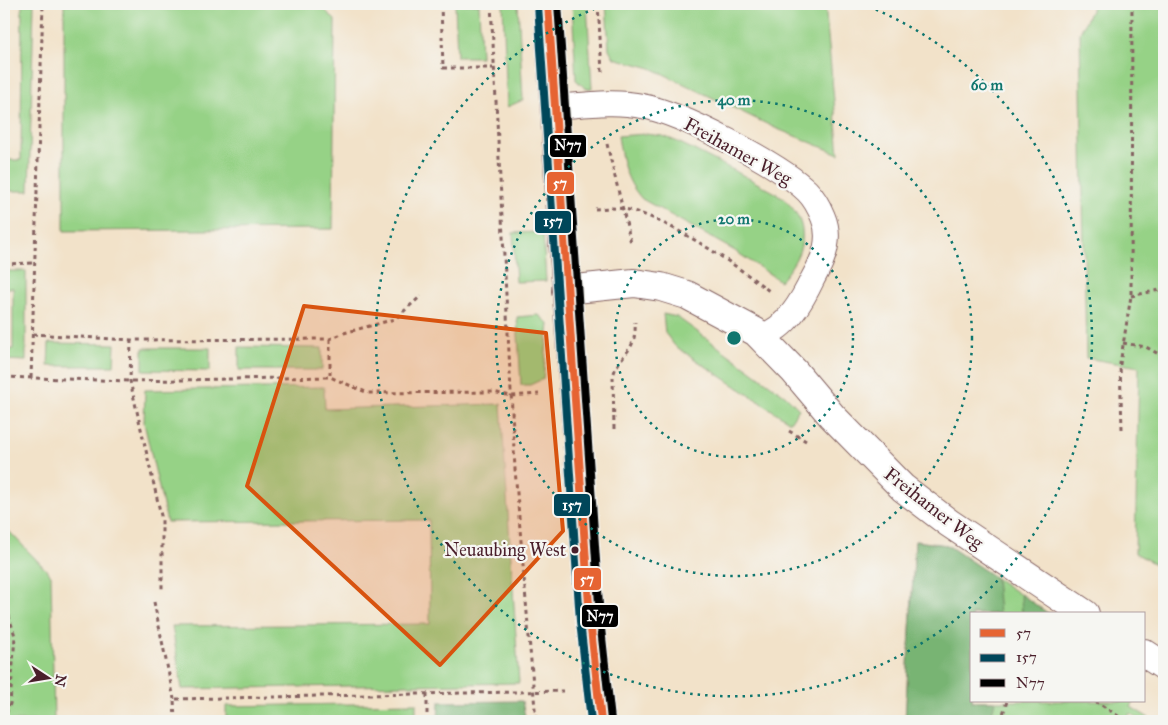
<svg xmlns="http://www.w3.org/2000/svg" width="1168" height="725" font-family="'IM FELL Great Primer',serif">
  <rect width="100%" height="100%" fill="#f6f6f2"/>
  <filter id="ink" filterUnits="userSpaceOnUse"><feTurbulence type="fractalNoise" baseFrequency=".02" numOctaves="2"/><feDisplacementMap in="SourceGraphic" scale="10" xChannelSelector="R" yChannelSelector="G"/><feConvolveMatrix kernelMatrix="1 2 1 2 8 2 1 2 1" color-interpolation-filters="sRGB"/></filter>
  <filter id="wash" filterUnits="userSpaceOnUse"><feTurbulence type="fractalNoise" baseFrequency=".0096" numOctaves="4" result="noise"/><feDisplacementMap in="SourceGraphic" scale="20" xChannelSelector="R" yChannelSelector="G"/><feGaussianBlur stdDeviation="1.12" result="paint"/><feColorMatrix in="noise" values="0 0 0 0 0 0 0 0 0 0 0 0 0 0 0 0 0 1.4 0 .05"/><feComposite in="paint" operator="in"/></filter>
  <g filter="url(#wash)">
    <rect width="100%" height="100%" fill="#f2e2c9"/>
    <g fill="#96d286" stroke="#707858">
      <polygon points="22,4 34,4 29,191 4,191 4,160 21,160"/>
      <polygon points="64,4 319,4 335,20 333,229 64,231"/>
      <polygon points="455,4 479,4 481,57 457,57"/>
      <polygon points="503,4 518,4 523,100 507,107"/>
      <polygon points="572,4 587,4 592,88 586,89 576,80"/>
      <polygon points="606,4 825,4 839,154 775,128 651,68 614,58 609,49"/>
      <polygon points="1094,4 1164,4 1164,569 1135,553 1139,367 1086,358 1080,33"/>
      <path d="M645,134L663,136L678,142C702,154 726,166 750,179C760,185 774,191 783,198C814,226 804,254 780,281L735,251L642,199C625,180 622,161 618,136Z"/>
      <polygon points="543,232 546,281 516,282 513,233"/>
      <polygon points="4,271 26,271 26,361 4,360 4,350 13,349 13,288 4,288"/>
      <polygon points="663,314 677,317 786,396 799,409 790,422 675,346 665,333"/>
      <polygon points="539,315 549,324 543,379 530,385 521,385 517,317"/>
      <polygon points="49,343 115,344 114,366 48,366"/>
      <polygon points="239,347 322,348 322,370 239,370"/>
      <polygon points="143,348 210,348 210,371 143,370"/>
      <polygon points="324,387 325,409 501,404 519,683 182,689 172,626 430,624 429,520 167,522 144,423 145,390"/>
      <polygon points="4,526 51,575 54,721 4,721"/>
      <polygon points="915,541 947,545 1049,614 972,614 972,701 1134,701 1131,707 1154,721 1142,721 1130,713 1126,721 905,721"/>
      <polygon points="416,703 416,721 226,721 226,706"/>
    </g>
    <g fill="#78b473" stroke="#616a4f">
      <polygon points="915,541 947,545 996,578 999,614 972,614 972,701 995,701 990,721 905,721"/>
      <polygon points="1021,594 1049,614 1022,614"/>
      <polygon points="522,701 526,721 438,721 439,702"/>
    </g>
  </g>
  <g filter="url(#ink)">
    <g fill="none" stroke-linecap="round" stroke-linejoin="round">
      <g stroke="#856362" stroke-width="26">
        <path id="service" d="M554,107C583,105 614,100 642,106C681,113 779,164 807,191C814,198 819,207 823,217C832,238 824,259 813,278C802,301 787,328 762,336"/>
      </g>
      <g stroke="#856362" stroke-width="30">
        <g id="minor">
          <polyline points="548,4 561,212 590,620 601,721"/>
          <polyline points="566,290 634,283 661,287 687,295 756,332 794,371 832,416 903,488 949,523 1085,614"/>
          <polyline points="1144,653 1164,666"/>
        </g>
      </g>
      <g stroke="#856362" stroke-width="3" stroke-dasharray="4 4" stroke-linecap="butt">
        <polyline points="441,4 443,68 493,68"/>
        <polyline points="491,4 515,469 536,721"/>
        <polyline points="598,4 602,72"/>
        <polyline points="1148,4 1164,10"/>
        <polyline points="607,144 631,243"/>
        <path d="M595,209C607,208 621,207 633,211C674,223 735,264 769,291"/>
        <polyline points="4,264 34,263"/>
        <polyline points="1131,296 1164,289"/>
        <polyline points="33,334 131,340 330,339 344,333 395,319 421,296"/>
        <polyline points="330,339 330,377"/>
        <polyline points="131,340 130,381 162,520 162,590"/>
        <polyline points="1123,343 1146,347 1164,357"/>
        <polyline points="4,377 130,381 330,377 368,393 493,392 511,396 539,394"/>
        <polyline points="31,378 43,4"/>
        <path d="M614,429L613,376C620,351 637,354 635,322"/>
        <polyline points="1122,429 1120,364 1131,296 1132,4"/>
        <polyline points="789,431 806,441"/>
        <polyline points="4,600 15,636 10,704 4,719"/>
        <polyline points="154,602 174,699"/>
        <polyline points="427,694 427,721"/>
        <polyline points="1095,701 1126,721"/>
        <polyline points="175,721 174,699 563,691"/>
        <polyline points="1001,721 1007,701"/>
      </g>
      <use href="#service" stroke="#fff" stroke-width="24"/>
      <use href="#minor" stroke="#fff" stroke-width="28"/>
      <g stroke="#f6f6f2" stroke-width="11">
        <polyline id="bus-1" points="548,4 590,620 601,721"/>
      </g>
      <g stroke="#f6f6f2" stroke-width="11">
        <polyline id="bus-2" points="538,5 580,621 591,721"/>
      </g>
      <g stroke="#f6f6f2" stroke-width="11">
        <polyline id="bus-3" points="558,4 600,619 611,720"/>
      </g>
      <use href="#bus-1" stroke="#e66432" stroke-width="8"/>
      <use href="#bus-2" stroke="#00465a" stroke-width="8"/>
      <use href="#bus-3" stroke="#000" stroke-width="8"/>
    </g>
  </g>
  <path fill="#d8530f" fill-opacity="0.2" stroke="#d8530f" stroke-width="4" stroke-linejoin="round" d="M304,306L546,333L563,531L440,665L247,486Z"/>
  <g fill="none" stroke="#0f766e" stroke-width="2.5" stroke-dasharray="2.5 5">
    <circle cx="734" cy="338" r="119"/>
    <circle cx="734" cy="338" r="238"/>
    <path d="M862 4A358 358 0 1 1 606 4"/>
  </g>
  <circle fill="#4a1f2b" stroke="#f6f6f2" stroke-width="2" cx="575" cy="550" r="4.5"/>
  <g text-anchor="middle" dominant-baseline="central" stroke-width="4.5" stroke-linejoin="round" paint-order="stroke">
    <g font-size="18" fill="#4a1f2b" stroke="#f6f6f2" text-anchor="end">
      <text x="566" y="550">Neuaubing West</text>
    </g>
    <g font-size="19" fill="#4a1f2b" stroke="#f6f6f2">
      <text transform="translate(738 151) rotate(29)">Freihamer Weg</text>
      <text transform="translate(934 508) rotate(38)">Freihamer Weg</text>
    </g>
  </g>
  <circle cx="734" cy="338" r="8" fill="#0f766e" stroke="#f6f6f2" stroke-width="2.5"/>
  <g font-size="15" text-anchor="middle" font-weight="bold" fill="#0f766e" stroke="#f6f6f2" stroke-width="4.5" stroke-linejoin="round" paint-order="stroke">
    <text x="987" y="90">60 m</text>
    <text x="734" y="105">40 m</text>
    <text x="734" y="224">20 m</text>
  </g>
  <g stroke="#f6f6f2" stroke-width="2">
    <rect x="549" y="134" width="38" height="24" rx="5" fill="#000"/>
    <rect x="546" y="171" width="29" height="24" rx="5" fill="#e66432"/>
    <rect x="534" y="210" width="38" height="24" rx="5" fill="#00465a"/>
    <rect x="553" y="493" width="38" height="24" rx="5" fill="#00465a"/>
    <rect x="573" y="567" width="29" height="24" rx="5" fill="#e66432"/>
    <rect x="581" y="604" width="38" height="24" rx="5" fill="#000"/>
  </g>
  <g font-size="14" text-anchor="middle" font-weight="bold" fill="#fff">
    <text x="568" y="150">N77</text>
    <text x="560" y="188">57</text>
    <text x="553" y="226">157</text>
    <text x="572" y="510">157</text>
    <text x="587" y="584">57</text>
    <text x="600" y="621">N77</text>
  </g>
  <rect width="1168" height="725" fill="none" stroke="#f6f6f2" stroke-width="20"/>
  <rect x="970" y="612" width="175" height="90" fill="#f6f6f2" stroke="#b1a0a2"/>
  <rect x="980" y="629" width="25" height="8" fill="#e66432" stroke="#b1a0a2"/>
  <text x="1016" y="638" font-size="15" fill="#4a1f2b">57</text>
  <rect x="980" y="654" width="25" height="8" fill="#00465a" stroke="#b1a0a2"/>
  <text x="1016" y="662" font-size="15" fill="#4a1f2b">157</text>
  <rect x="980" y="679" width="25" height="8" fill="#000000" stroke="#b1a0a2"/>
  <text x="1016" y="688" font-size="15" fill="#4a1f2b">N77</text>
  <g transform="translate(48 678) rotate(102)" stroke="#f6f6f2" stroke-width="4" paint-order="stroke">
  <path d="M0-4L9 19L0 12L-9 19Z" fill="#4a1f2b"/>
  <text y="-8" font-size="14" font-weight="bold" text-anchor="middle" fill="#4a1f2b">N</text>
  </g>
</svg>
